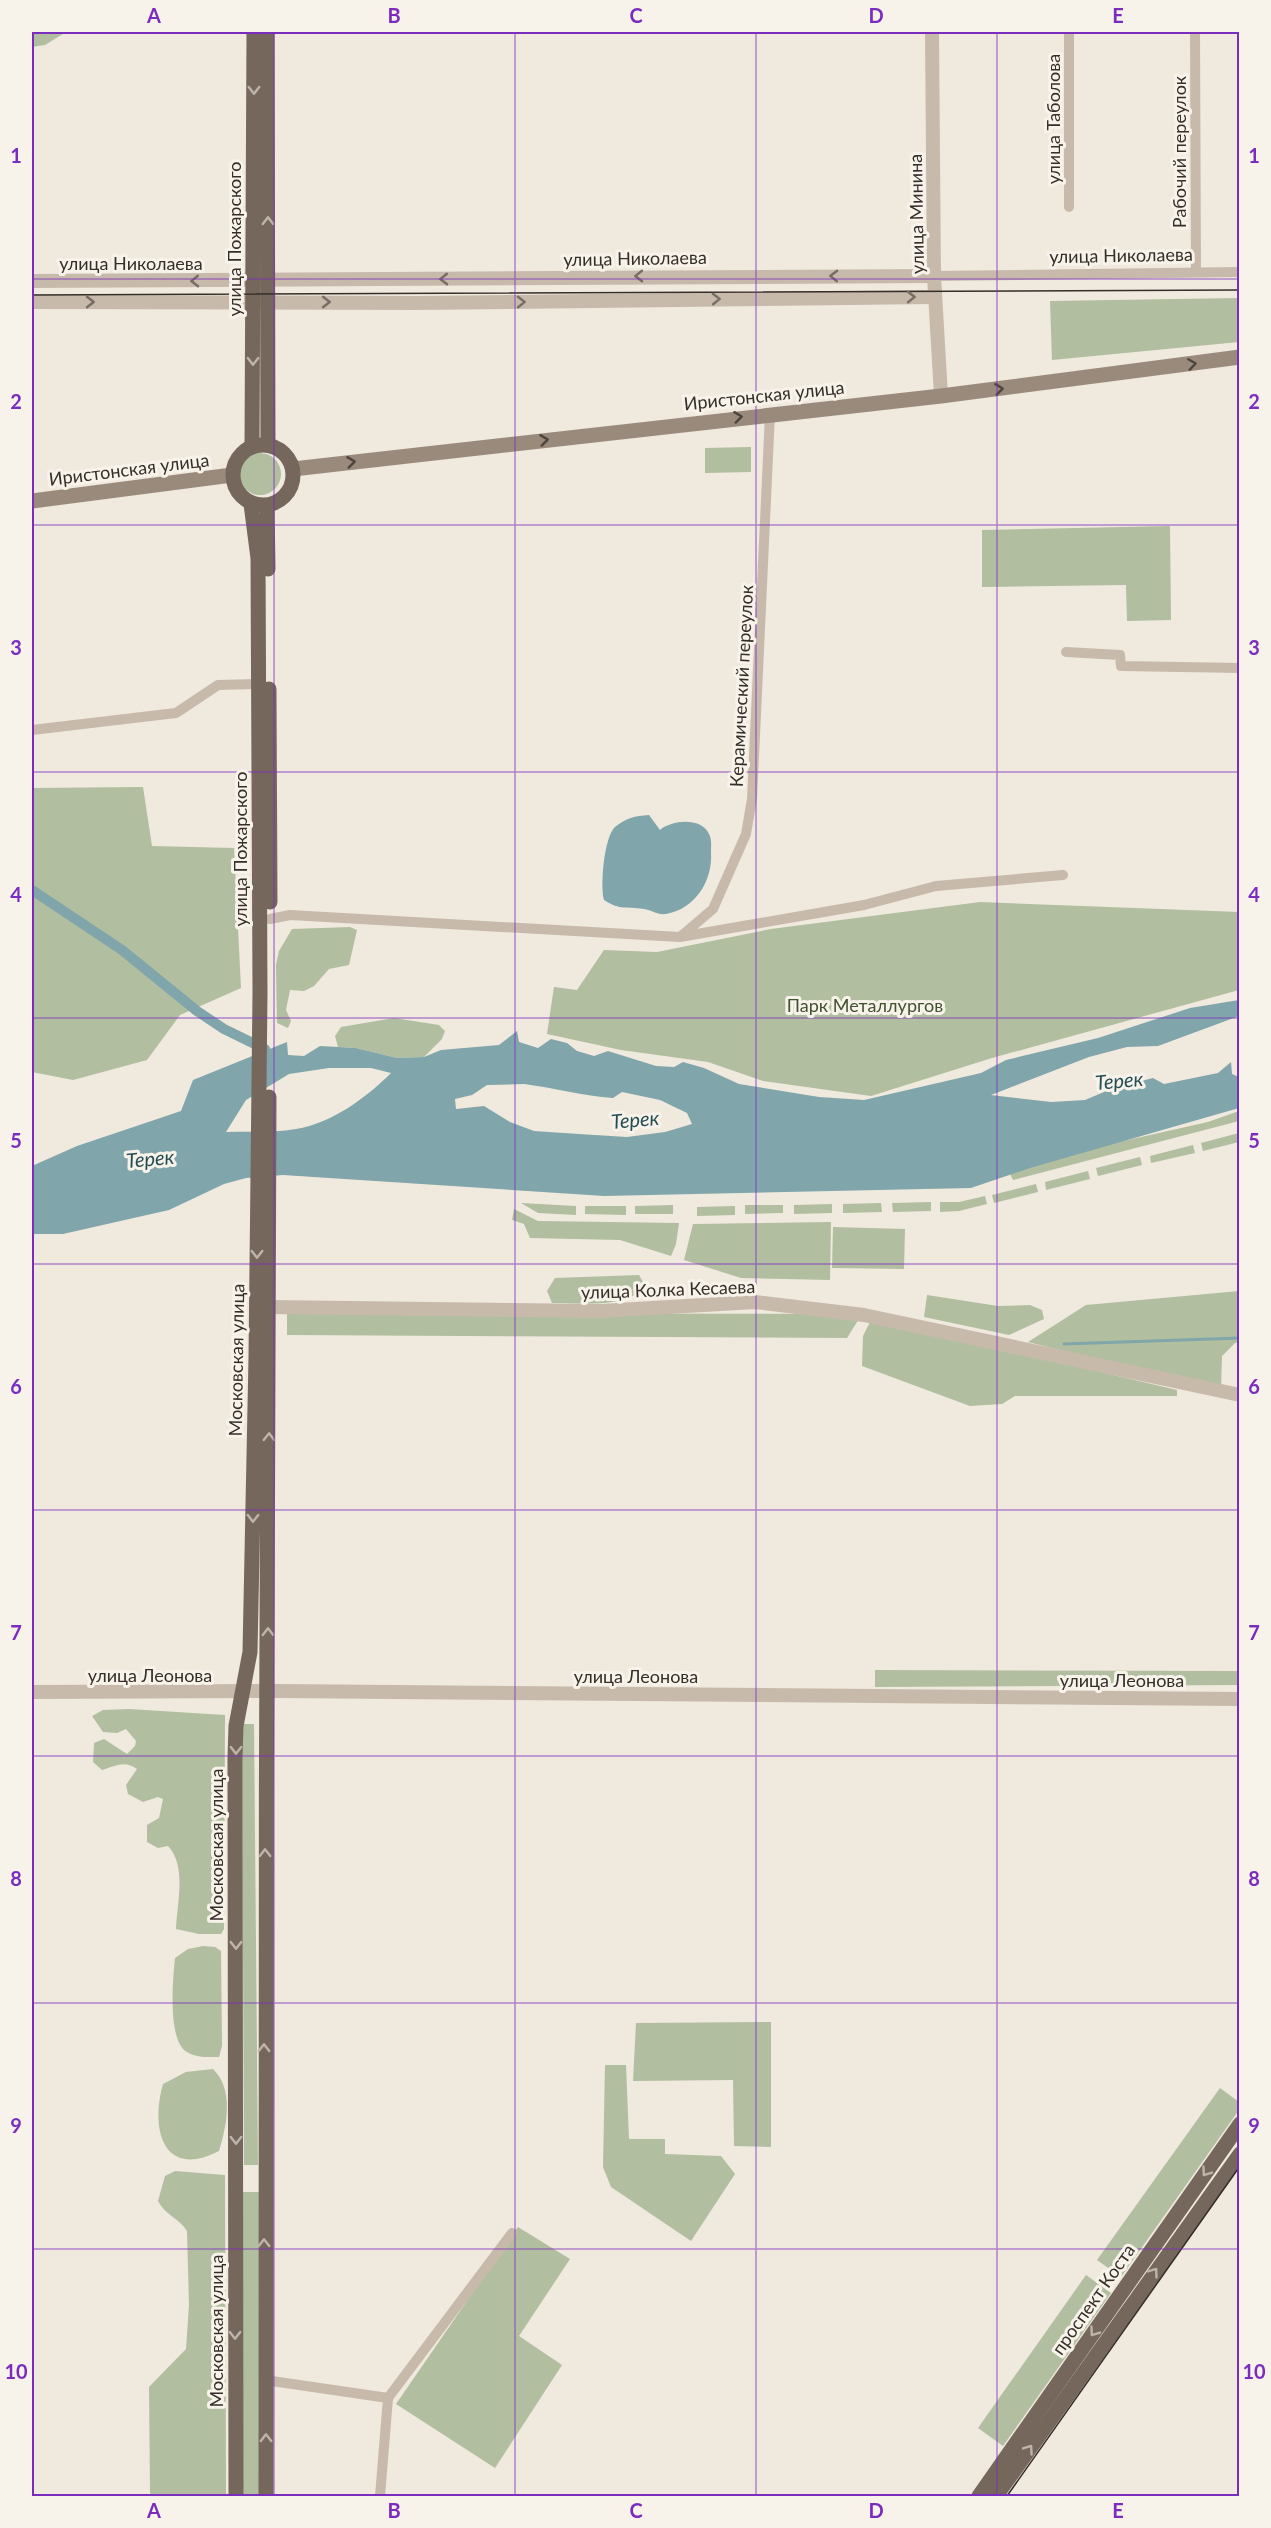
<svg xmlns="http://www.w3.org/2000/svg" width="1271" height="2528" font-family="Lato,sans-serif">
  <rect width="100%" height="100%" fill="#f0e9de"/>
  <g fill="#b1be9f">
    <polygon points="32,32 66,32 45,45 32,47"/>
    <polygon points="1239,298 1239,342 1052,360 1050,301"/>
    <polygon points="751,447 751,472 705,473 705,448"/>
    <circle cx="260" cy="474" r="21"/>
    <polygon points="1170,526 1171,620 1127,621 1126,585 982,587 982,530"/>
    <polygon points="143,787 152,846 234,848 241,988 180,1015 147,1060 73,1080 32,1072 32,788"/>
    <polygon points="980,902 1239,912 1239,990 992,1058 871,1096 763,1081 708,1062 621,1050 547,1034 554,987 577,990 604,950 657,952 771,929"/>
    <polygon points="350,927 357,930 349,965 329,969 314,986 304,991 290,990 286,1010 291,1021 288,1028 277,1023 276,965 279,951 292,929"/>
    <polygon points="394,1018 439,1025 445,1031 442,1039 424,1057 397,1058 356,1048 338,1047 335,1036 341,1027"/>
    <polygon points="1239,1111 1239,1121 1013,1180 1009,1172 1016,1165 1208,1122"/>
    <polygon points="1239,1133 1239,1142 1203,1151 1201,1143"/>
    <polygon points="1193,1145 1195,1153 1151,1163 1150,1156"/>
    <polygon points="1140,1157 1142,1165 1098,1176 1096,1168"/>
    <polygon points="1088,1171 1090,1179 1046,1190 1045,1182"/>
    <polygon points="1036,1184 1038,1192 994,1203 992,1195"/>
    <polygon points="985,1196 987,1204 959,1211 940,1212 940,1202 959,1202"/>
    <polygon points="931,1202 931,1211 893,1212 892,1203"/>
    <polygon points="521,1203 576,1206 576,1215 538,1213"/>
    <polygon points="881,1203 882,1212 843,1213 843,1204"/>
    <polygon points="832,1204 832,1213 794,1214 794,1205"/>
    <polygon points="673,1205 673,1214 635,1214 635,1206"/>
    <polygon points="745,1205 783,1205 783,1213 745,1214"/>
    <polygon points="585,1206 626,1206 626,1215 585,1214"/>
    <polygon points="735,1206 735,1215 697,1216 697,1207"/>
    <polygon points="514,1209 538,1221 679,1223 676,1244 671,1256 620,1240 530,1238 524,1224 512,1220"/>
    <polygon points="831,1222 830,1280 741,1278 684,1260 693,1224"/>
    <polygon points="833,1227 905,1229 904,1269 832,1268"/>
    <path d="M639,1275L643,1282L642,1291C617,1308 581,1303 552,1303L547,1291L555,1278Z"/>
    <polygon points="1239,1291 1239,1342 1235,1343 1222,1356 1221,1391 1028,1342 1086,1305"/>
    <polygon points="927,1295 998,1306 1030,1305 1042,1310 1044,1319 1009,1335 924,1317"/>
    <polygon points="287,1313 862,1314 847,1338 287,1335"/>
    <polygon points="872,1318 1177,1390 1177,1396 1015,1396 1002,1404 970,1406 862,1366 863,1336"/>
    <polygon points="875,1670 1239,1671 1240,1685 875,1687"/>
    <path d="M129,1709L225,1715L224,1929L221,1934H199L176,1929C177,1903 187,1866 168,1846L158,1848L147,1842V1825L159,1818L163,1799L158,1797L143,1802L128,1794L126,1785L137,1769C124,1760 116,1766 102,1770L93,1762L94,1743L104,1739L127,1754L135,1746L136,1741L126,1729L117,1733L103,1732L92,1716L103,1710Z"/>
    <polygon points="242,1724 254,1724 258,2165 244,2165"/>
    <path d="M203,1946L215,1947L221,1951L222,2046L219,2057C208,2057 197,2058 187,2052C167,2041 173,1977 175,1958L188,1949Z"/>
    <polygon points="771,2022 771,2147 734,2146 733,2080 633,2081 636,2023"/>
    <polygon points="605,2065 626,2065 629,2139 665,2139 665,2154 721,2156 735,2174 691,2241 611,2187 603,2167"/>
    <path d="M213,2069C234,2089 227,2125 219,2151C163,2180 150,2129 163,2084L186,2072Z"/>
    <polygon points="1220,2088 1239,2102 1239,2110 1121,2277 1097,2260"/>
    <path d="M175,2171L225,2175L226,2496H153L150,2493L149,2387L186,2349L189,2305L187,2231C179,2218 165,2215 158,2201L165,2176Z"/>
    <polygon points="241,2192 259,2192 260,2496 241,2496"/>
    <polygon points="518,2227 570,2259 519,2336 562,2365 495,2468 396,2404"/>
    <polygon points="1086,2275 1111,2293 1003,2446 978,2428"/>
  </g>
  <g fill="#80a5aa" fill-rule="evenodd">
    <path d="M649,815L660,830C672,820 701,817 709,834C712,839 711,847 711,852C713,881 695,909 666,914C657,915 652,910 644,909C624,906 622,911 604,900C600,886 604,837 615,827C626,818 635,816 649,815Z"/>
    <path d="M1239,1000V1016L1158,1046L1127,1047L1089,1057L991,1095L1051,1102L1085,1100L1111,1089L1153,1078L1164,1084L1218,1073L1231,1062L1232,1074L1239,1077V1108L1030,1168L971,1188L604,1196L283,1175L246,1178L224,1184L169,1210L63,1234H32V1166L77,1146L181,1111L193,1080L287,1042L288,1055L304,1056L320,1046L356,1048L397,1058L424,1057L441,1050L499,1045L517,1031L519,1042L538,1048L551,1039L567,1043L577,1051L594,1056L608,1051L656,1066L674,1067L683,1062L704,1068L739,1084L819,1097L864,1100L981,1073L1006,1060L1098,1038L1190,1008ZM329,1068H371L391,1073C366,1098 332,1123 296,1129C274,1133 249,1131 226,1132L246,1100L289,1074ZM524,1084C555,1088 583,1096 613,1098L622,1092L660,1100L687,1113L692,1124L665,1132L627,1137L579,1134L534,1131L510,1122L484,1106L456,1109L455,1099L472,1095L487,1085Z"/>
  </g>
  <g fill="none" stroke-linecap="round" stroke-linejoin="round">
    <polyline stroke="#80a5aa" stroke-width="3" points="1064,1344 1240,1338"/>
    <polyline stroke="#80a5aa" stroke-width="10" points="32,890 122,950 197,1011 224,1029 265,1049"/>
    <g stroke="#c7baab" stroke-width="10">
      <polyline points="1195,32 1196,272"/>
      <polyline points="1069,207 1069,32"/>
      <polyline points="934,276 1240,272"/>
      <polyline points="1066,652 1120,655 1121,666 1240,668"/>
      <polyline points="32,730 176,713 218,685 259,684"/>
      <polyline points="270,919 290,915 680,937 713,909 746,834 752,799 770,414"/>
      <polyline points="680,937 864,905 936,886 1063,875"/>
      <polyline points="265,2380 388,2398 380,2496"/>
      <polyline points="388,2398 512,2233"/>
    </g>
    <g stroke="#c7baab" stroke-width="14">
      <polyline points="932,32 934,276 941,396"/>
      <polyline points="32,281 934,276"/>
      <polyline points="32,302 415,303 935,297"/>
      <polyline points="269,1307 601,1311 755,1302 864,1315 1240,1395"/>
      <polyline points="32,1692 278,1691 1240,1699"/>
    </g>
    <g stroke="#9a8a7c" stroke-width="15">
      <polyline points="293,469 941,396 1240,357"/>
      <polyline points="32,501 232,475"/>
    </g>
    <g stroke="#76675c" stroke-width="15">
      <polyline points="267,32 268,445"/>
      <circle cx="263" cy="475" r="30"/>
      <polyline points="252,447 254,32"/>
      <polyline points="267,506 268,569"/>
      <polyline points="269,689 270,902"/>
      <polyline points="236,2496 235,1758 236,1726 250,1652 256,1358 260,993 258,558 251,504"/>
      <path d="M266,2496C263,2030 269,1563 269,1097"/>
      <polyline points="979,2496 1240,2124"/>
      <polyline points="996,2496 1240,2154"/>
    </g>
    <g stroke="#352e29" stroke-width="1.5">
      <path d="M32,295C434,297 837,288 1240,290"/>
      <polyline points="1007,2496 1240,2166"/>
    </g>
  </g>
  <defs><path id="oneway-chevron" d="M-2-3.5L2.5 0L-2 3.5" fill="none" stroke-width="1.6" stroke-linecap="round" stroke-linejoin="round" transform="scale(1.5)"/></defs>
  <g stroke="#beb4aa">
    <use href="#oneway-chevron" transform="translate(254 90) rotate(90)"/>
    <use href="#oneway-chevron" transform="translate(268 221) rotate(-90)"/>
    <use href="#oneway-chevron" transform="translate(253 361) rotate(91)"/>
    <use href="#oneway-chevron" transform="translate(257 1254) rotate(90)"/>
    <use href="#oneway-chevron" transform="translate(269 1437) rotate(-89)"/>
    <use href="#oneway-chevron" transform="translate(253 1518) rotate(91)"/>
    <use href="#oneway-chevron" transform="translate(268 1632) rotate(-91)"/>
    <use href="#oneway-chevron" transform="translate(236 1750) rotate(91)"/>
    <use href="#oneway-chevron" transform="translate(265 1853) rotate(-90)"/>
    <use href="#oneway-chevron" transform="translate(236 1945) rotate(90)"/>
    <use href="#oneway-chevron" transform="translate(264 2048) rotate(-90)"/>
    <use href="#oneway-chevron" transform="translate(236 2140) rotate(90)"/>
    <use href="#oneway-chevron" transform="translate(1206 2172) rotate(125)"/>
    <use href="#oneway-chevron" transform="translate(264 2243) rotate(-90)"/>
    <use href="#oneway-chevron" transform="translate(1154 2272) rotate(-54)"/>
    <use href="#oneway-chevron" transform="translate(1094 2332) rotate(125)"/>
    <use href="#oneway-chevron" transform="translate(235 2335) rotate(90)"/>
    <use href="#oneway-chevron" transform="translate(266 2438) rotate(-90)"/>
    <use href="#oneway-chevron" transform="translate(1029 2449) rotate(-55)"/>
  </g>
  <g stroke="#776d64">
    <use href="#oneway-chevron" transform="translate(639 276) rotate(179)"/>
    <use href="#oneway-chevron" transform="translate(834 276) rotate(-179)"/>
    <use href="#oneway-chevron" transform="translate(444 279) rotate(179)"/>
    <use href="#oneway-chevron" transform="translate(195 281) rotate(179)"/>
    <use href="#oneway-chevron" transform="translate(911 297) rotate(-1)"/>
    <use href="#oneway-chevron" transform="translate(716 299) rotate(-1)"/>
    <use href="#oneway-chevron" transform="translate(90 302)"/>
    <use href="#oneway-chevron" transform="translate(326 302)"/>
    <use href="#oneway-chevron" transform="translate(521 302) rotate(-1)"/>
  </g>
  <g stroke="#4e453e">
    <use href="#oneway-chevron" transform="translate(1192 364) rotate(-8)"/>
    <use href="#oneway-chevron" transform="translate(999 389) rotate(-7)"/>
    <use href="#oneway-chevron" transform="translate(738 417) rotate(-7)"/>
    <use href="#oneway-chevron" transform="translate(544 440) rotate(-7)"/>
    <use href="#oneway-chevron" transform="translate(351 462) rotate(-7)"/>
  </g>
  <path fill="none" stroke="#7b2cbf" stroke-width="1.5" stroke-opacity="0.55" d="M274,32V2496M515,32V2496M756,32V2496M997,32V2496M32,279H1240M32,525H1240M32,772H1240M32,1018H1240M32,1264H1240M32,1510H1240M32,1756H1240M32,2003H1240M32,2249H1240"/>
  <g text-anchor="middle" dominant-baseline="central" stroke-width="6" stroke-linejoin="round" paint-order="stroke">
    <g font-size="18" fill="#352e29" stroke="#f8f3ea">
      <text transform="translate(1053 119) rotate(-90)">улица Таболова</text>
      <text transform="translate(1179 152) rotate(-90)">Рабочий переулок</text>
      <text transform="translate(916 214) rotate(-91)">улица Минина</text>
      <text transform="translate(234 239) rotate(-90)">улица Пожарского</text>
      <text transform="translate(1121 255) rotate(-1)">улица Николаева</text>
      <text transform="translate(635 258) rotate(-1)">улица Николаева</text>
      <text x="131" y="263">улица Николаева</text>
      <text transform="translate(764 395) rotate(-6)">Иристонская улица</text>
      <text transform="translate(129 469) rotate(-7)">Иристонская улица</text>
      <text transform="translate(741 686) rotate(-87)">Керамический переулок</text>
      <text transform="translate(240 849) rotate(-90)">улица Пожарского</text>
      <text transform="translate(668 1289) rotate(-2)">улица Колка Кесаева</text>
      <text transform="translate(236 1360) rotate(-89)">Московская улица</text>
      <text x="150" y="1675">улица Леонова</text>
      <text x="636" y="1676">улица Леонова</text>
      <text x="1122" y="1680">улица Леонова</text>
      <text transform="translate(216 1845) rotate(-90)">Московская улица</text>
      <text transform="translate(1093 2299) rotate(-55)">проспект Коста</text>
      <text transform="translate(216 2331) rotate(-90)">Московская улица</text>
    </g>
    <g font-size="18" fill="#425130" stroke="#f8f3ea">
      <text x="865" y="1005">Парк Металлургов</text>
    </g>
    <g font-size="20" font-style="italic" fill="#234c53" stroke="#f8f3ea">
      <text transform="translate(1119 1080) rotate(-5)">Терек</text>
      <text transform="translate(635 1119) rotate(-5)">Терек</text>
      <text transform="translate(150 1158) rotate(-5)">Терек</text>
    </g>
  </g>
  <rect width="1271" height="2528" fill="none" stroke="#f8f3ea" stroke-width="66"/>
  <rect x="33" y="33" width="1205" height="2462" fill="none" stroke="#7b2cbf" stroke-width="2"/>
  <g font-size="20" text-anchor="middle" font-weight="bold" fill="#7b2cbf">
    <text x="154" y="23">A</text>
    <text x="394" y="23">B</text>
    <text x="636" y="23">C</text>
    <text x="876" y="23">D</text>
    <text x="1118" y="23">E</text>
    <text x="16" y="163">1</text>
    <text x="1254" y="163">1</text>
    <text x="16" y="409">2</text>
    <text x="1254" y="409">2</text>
    <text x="16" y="655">3</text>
    <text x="1254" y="655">3</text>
    <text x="16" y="902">4</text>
    <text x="1254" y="902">4</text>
    <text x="16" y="1148">5</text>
    <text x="1254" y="1148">5</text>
    <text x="16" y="1394">6</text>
    <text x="1254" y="1394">6</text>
    <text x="16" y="1640">7</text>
    <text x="1254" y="1640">7</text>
    <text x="16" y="1886">8</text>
    <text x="1254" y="1886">8</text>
    <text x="16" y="2133">9</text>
    <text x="1254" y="2133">9</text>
    <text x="16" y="2379">10</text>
    <text x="1254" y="2379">10</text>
    <text x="154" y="2518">A</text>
    <text x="394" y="2518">B</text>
    <text x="636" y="2518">C</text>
    <text x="876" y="2518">D</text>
    <text x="1118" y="2518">E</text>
  </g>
</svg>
